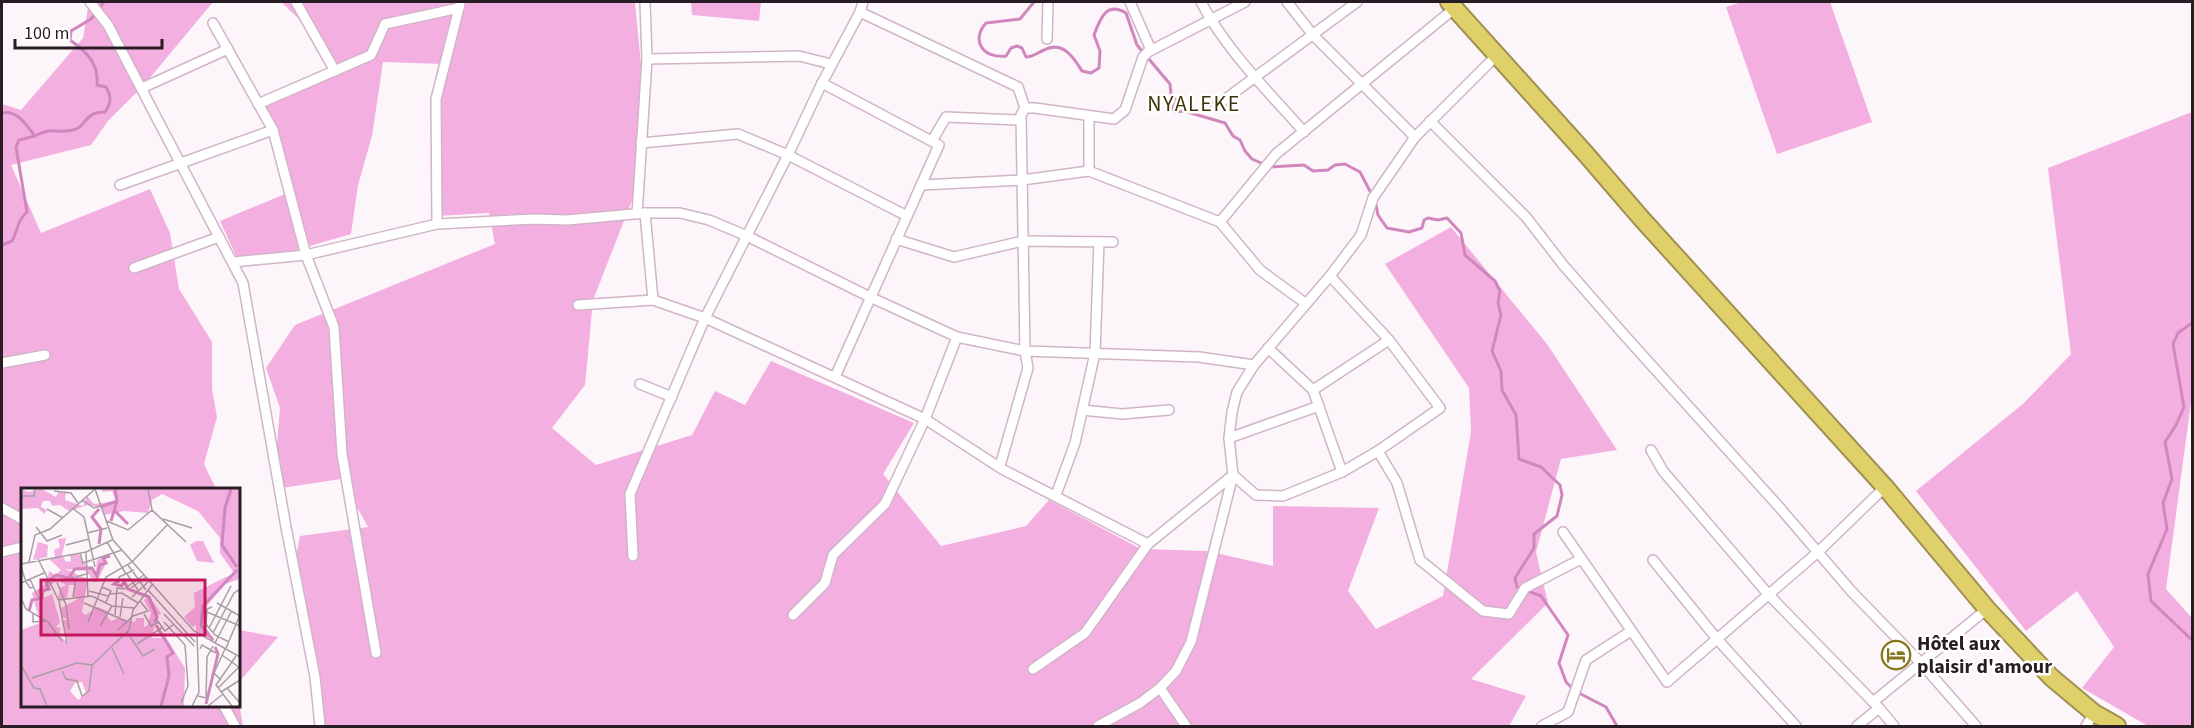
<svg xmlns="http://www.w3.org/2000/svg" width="2194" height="728" font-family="'Source Sans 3',sans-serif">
  <rect width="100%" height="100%" fill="#fcf6fa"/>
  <g fill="#f4afe1">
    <polygon points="89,2 213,2 144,85 108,121 91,145 11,165 41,233 150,189 170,233 179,289 212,342 212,389 217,417 204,464 216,489 22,490 22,706 238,706 239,702 243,726 2,726 2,104 21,110 83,38"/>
    <polygon points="281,2 635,2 641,65 635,193 593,300 585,385 552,428 596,465 692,435 715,391 745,405 771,361 914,423 883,474 941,546 1026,526 1049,500 1141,549 1207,551 1273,566 1273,506 1379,508 1348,591 1376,629 1443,596 1471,432 1469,388 1385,264 1451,227 1547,344 1617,450 1561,459 1536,552 1548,603 1471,679 1526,696 1509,726 325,726 319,673 303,637 294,566 300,536 368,527 341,479 282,488 276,456 280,408 266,368 295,325 495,244 489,213 437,216 432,173 442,64 383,62 372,136 358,185 351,234 279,255 236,256 220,221 285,194 265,98 336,67 298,18"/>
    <polygon points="691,2 761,2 759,21 692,15"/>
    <polygon points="1742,2 1830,2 1872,122 1777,154 1726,7"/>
    <polygon points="2192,112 2192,395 2166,589 2192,618 2192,726 2148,726 2082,688 2114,647 2077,591 2026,631 1916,491 2024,403 2071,354 2048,168"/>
    <polygon points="239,630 278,637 239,682 238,630"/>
  </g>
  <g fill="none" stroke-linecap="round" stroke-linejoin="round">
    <g stroke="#d187bd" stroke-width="3">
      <path d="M1034,2L1020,19L986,23C970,41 984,59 1006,56L1011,48L1017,46L1022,48L1026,57C1033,57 1037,53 1044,50C1063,40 1074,58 1082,71L1091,73L1099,68L1100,51L1094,35C1100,19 1106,1 1126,13L1137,45L1170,84L1171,94L1177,100L1173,108L1174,112L1184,111L1225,123L1233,136L1240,140L1245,151L1252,159L1261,163L1263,167"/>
      <path d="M2,113C17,109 26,125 35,136C54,126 56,134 73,130C87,127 83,112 105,112C111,103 112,97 106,87L97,85C99,64 87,52 70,40L71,31L91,19L104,2"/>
      <polyline points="1269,167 1304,165 1313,171 1328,170 1335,165 1345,164 1360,172 1372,195"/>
      <polyline points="1375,200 1378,215 1387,228 1409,232 1422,228 1424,220 1428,218 1438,220 1447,218 1461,233 1465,255 1495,281 1500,291 1498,303 1501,315 1492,351 1501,371 1502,390 1516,415 1519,459 1541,467 1560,485 1562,495 1557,516 1534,534 1534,548 1515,578 1517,587 1541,596 1568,635 1559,663 1566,682 1575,691 1606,707 1617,726"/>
      <path d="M2,245L12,241C18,230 17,221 27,212L16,147L19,140L35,136"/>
      <polyline points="2192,323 2178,333 2173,344 2184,407 2176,425 2165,442 2172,479 2163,503 2167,529 2148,574 2151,601 2192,640"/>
    </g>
    <g stroke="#d1b4c8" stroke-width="12">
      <g id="street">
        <polyline points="90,2 108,25 243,283 286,527 315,677 320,726"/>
        <polyline points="296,2 335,71"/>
        <polyline points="1130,2 1151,50"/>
        <path d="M1201,2C1226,50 1268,91 1304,132"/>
        <polyline points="1287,2 1313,35 1415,137"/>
        <polyline points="860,12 1018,87 1025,108"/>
        <polyline points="213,23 273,130 306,255 334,327 342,454 376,653"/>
        <polyline points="1047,39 1048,2"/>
        <polyline points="647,59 799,56 831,64"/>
        <polyline points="822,83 939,145 835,377"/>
        <polyline points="142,88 228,49"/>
        <polyline points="258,104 371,55 385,24 459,8"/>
        <polyline points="1216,106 1357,2"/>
        <polyline points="1089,117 1089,171"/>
        <polyline points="1430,121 1526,217 1564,266 1626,337 1780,508 1852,592 1921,663 1976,726"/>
        <polyline points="932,141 946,117 1020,120"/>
        <polyline points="641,143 738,134 788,155 907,216"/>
        <polyline points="120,185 273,130"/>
        <polyline points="921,185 1022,180 1089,171 1220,222 1260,270 1305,303"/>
        <polyline points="645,213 653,300"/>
        <polyline points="637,214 647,59 645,2"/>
        <polyline points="1220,222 1276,154 1455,8"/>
        <polyline points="437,224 436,99 460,4"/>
        <polyline points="896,239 954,257 1023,241 1113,242"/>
        <polyline points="233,262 306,255 437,224 534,219 567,220 645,213 680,213 709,220 747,236 870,297 957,337 1025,351 1199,357 1254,365"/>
        <polyline points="134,268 219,237"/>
        <polyline points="578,305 653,300 705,318 925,419 1002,469 1148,544"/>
        <polyline points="1268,348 1313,390 1342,472"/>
        <polyline points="2,363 45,355"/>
        <polyline points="640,384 672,397"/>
        <polyline points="1313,390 1389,340"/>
        <polyline points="1082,410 1122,414 1169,410"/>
        <polyline points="1229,438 1319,406"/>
        <polyline points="1651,450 1663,471 1768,594 1879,708 1894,726"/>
        <polyline points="1378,451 1397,483 1420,560 1483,611 1509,614 1525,588 1581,559"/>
        <polyline points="1000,466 1028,368 1025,351 1021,115 1025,108 1035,108 1114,119 1125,110 1143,57 1148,52 1245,2"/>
        <polyline points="1056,495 1075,443 1095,353 1099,242"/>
        <polyline points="2,508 22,519"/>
        <polyline points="1563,532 1667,682 1818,552 1885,487"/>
        <polyline points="2,552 22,547"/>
        <polyline points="633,556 630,494 705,318 788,155 822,83 860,12 863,2"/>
        <polyline points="1653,560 1717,639 1796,726"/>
        <polyline points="793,615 825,583 833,555 885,504 925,419 957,337"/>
        <polyline points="1033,669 1085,633 1148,544 1233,475 1256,495 1283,496 1342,472 1378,451 1440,408 1389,340 1330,276"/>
        <polyline points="1160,688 1186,726"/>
        <polyline points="1873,702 1987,609"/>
        <polyline points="224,706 235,726"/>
        <polyline points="1098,726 1140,703 1160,688 1176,671 1191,642 1233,475 1229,438 1232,412 1237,392 1254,365 1330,276 1361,235 1373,198 1415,137 1498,54"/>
        <polyline points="1542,726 1568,712 1586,660 1631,631"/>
        <polyline points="1857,726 1879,708"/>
        <polyline points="2086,726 2094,713"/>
      </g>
    </g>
    <g stroke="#a09152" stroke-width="20">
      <polyline id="highway" points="1449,2 1585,153 1641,218 1885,487 1987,609 2051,677 2094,713 2117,726"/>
    </g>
    <use href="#street" stroke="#fff" stroke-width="9"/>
    <use href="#highway" stroke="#e0d06a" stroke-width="16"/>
  </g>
  <defs>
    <g id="hotel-ring" transform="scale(1.5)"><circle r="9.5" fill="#fff" stroke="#85771c" stroke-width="1.5"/><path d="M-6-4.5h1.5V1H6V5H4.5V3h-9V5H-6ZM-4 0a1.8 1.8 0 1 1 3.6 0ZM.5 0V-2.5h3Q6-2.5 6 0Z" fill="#85771c"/></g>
  </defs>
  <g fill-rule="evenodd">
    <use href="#hotel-ring" x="1896" y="655"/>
  </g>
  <g text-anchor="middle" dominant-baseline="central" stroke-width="5" stroke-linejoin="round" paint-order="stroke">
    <g font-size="20" font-weight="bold" fill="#281d24" stroke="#fff" text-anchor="start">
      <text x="1917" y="644">Hôtel aux<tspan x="1917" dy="23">plaisir d'amour</tspan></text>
    </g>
    <g font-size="22" letter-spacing="1.5" fill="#3d360b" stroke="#fff">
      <text x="1194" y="104">NYALEKE</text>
    </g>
  </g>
  <g transform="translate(21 488)">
    <rect width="219" height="219" fill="#fcf6fa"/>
    <path d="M0,1L7,4L21,1L35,9L37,4L45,5L44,12L62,18L66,8L73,16L95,13L91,3L82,4L80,1H219L218,91L204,96L184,120L182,136L194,153L175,144V137L171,139L163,129L174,119L173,105L213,85L199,65V50L177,23L141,6L131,12L127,25L103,23L83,27L81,20L67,17L48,23L39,17L31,18L29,13H22L20,19L26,22L23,26L17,20L0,21ZM45,50L41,67L45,74L50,73L49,67L58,66L62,75L75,83L76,72L81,70L85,75L76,94L71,93L67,83L44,81L67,91L61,124L64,127L77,119L88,124L86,128L90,133L98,130L114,134L115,130H123V139L127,137L130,125L123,112L128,109L135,118L140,126L136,127L131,150H140L143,146L164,180L163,218H0V142L19,135L11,105L26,95L28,83L34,87L40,82L29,72L34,69L33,62L39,59L37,51ZM36,92L45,97L39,100L37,111L46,110L48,97H53L52,108L57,111L40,120L41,129L47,132H42L47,155L38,147L40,140L35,139L39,134L31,106L23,110L21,105ZM61,194L65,205L57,212L49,203L54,195ZM175,53H182L193,75L176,73L169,57ZM17,54L27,57L26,69L12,72Z" fill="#f4afe1" fill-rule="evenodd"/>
    <path fill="none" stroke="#d187bd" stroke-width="3" d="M210,1L204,20L201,57L216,79M79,19L96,13L94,1M78,21L71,29L80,41L78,56M94,23L107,36M90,33L96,13M97,93L93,96L101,98L103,93L107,101L128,109L136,129L134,134M17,104L28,101L25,95L35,87L53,91L49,88L54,81L71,80L76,88L79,77L85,75L82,70L89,68M8,123L11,112L21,110L22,102M135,137L152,165L146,169L148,188L140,218M192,152L180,137L182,118L216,82M185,216L197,166L194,159"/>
    <path fill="none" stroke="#a79fa4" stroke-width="1.5" d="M74,1L92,52L173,143L219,169M127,1L131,22L165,54M33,3L50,5L57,15M0,8H13L14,1M61,12L73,20L79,18M51,20L63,29L74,79M26,21L42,30M142,31L171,40M86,33L107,42L131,22M15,39L26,53L41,47M66,45L86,40M86,54L105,86M45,57L68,51M65,64L67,108M59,65L62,75L101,62M17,71L38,113L46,156M8,74L14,47L29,41L73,2M0,76L65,64L91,52M107,77L125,102M0,79L5,94L9,100L13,99M106,86L117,102M9,91L17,109M36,94L45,117L48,141M0,95L23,85M98,95V89L113,82M81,99L90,103L85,114M110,100L125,89M127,102L174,154M68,103L87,108M88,106L101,105L117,115M52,109L55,89L68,85M111,109L127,94M0,110L5,121L27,134L41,153M37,112L71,108L91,118L113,120M63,115L105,133M196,115L219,128M186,124L219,138M12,125V134L24,133M123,126L130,138L138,134M143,126L173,158M94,127L96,100L103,101L123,87M99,129L102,110M136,132L144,143L153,136M67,134L85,89L111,74L147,36M143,134L164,157L167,198L160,215M184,135L194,147L208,154M185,137L186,121L191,119M79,138L91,118M188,140L210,98M97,142L112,128L127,123L119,113M106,144L122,168L134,161M192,145L213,105L219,101M194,155L210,124M116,156L142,139M91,160L103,186M205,160L219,127M179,161L181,157L195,165M201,167L219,180M0,177L13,200L19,201L26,218M41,183L45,191L56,193L61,208L68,203L71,177L108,142L112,122L131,97M11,190L56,175L71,177M200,192L193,185L204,161M197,200L219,178M206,200L219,215M200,204L219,192M177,208L185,210L186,169L192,158M171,218L178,204L176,146M187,218L202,206M211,218L195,197L215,168"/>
    <path fill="#c2185b" fill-opacity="0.15" stroke="#c2185b" stroke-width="3" d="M20,92H184V147H20Z"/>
    <rect width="219" height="219" fill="none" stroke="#281d24" stroke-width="3"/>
  </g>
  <rect width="2194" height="728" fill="none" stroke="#281d24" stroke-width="6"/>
  <path d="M15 39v9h147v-9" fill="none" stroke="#281d24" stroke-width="3"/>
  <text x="24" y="39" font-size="18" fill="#281d24" stroke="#ffffff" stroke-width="4.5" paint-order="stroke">100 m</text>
</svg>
